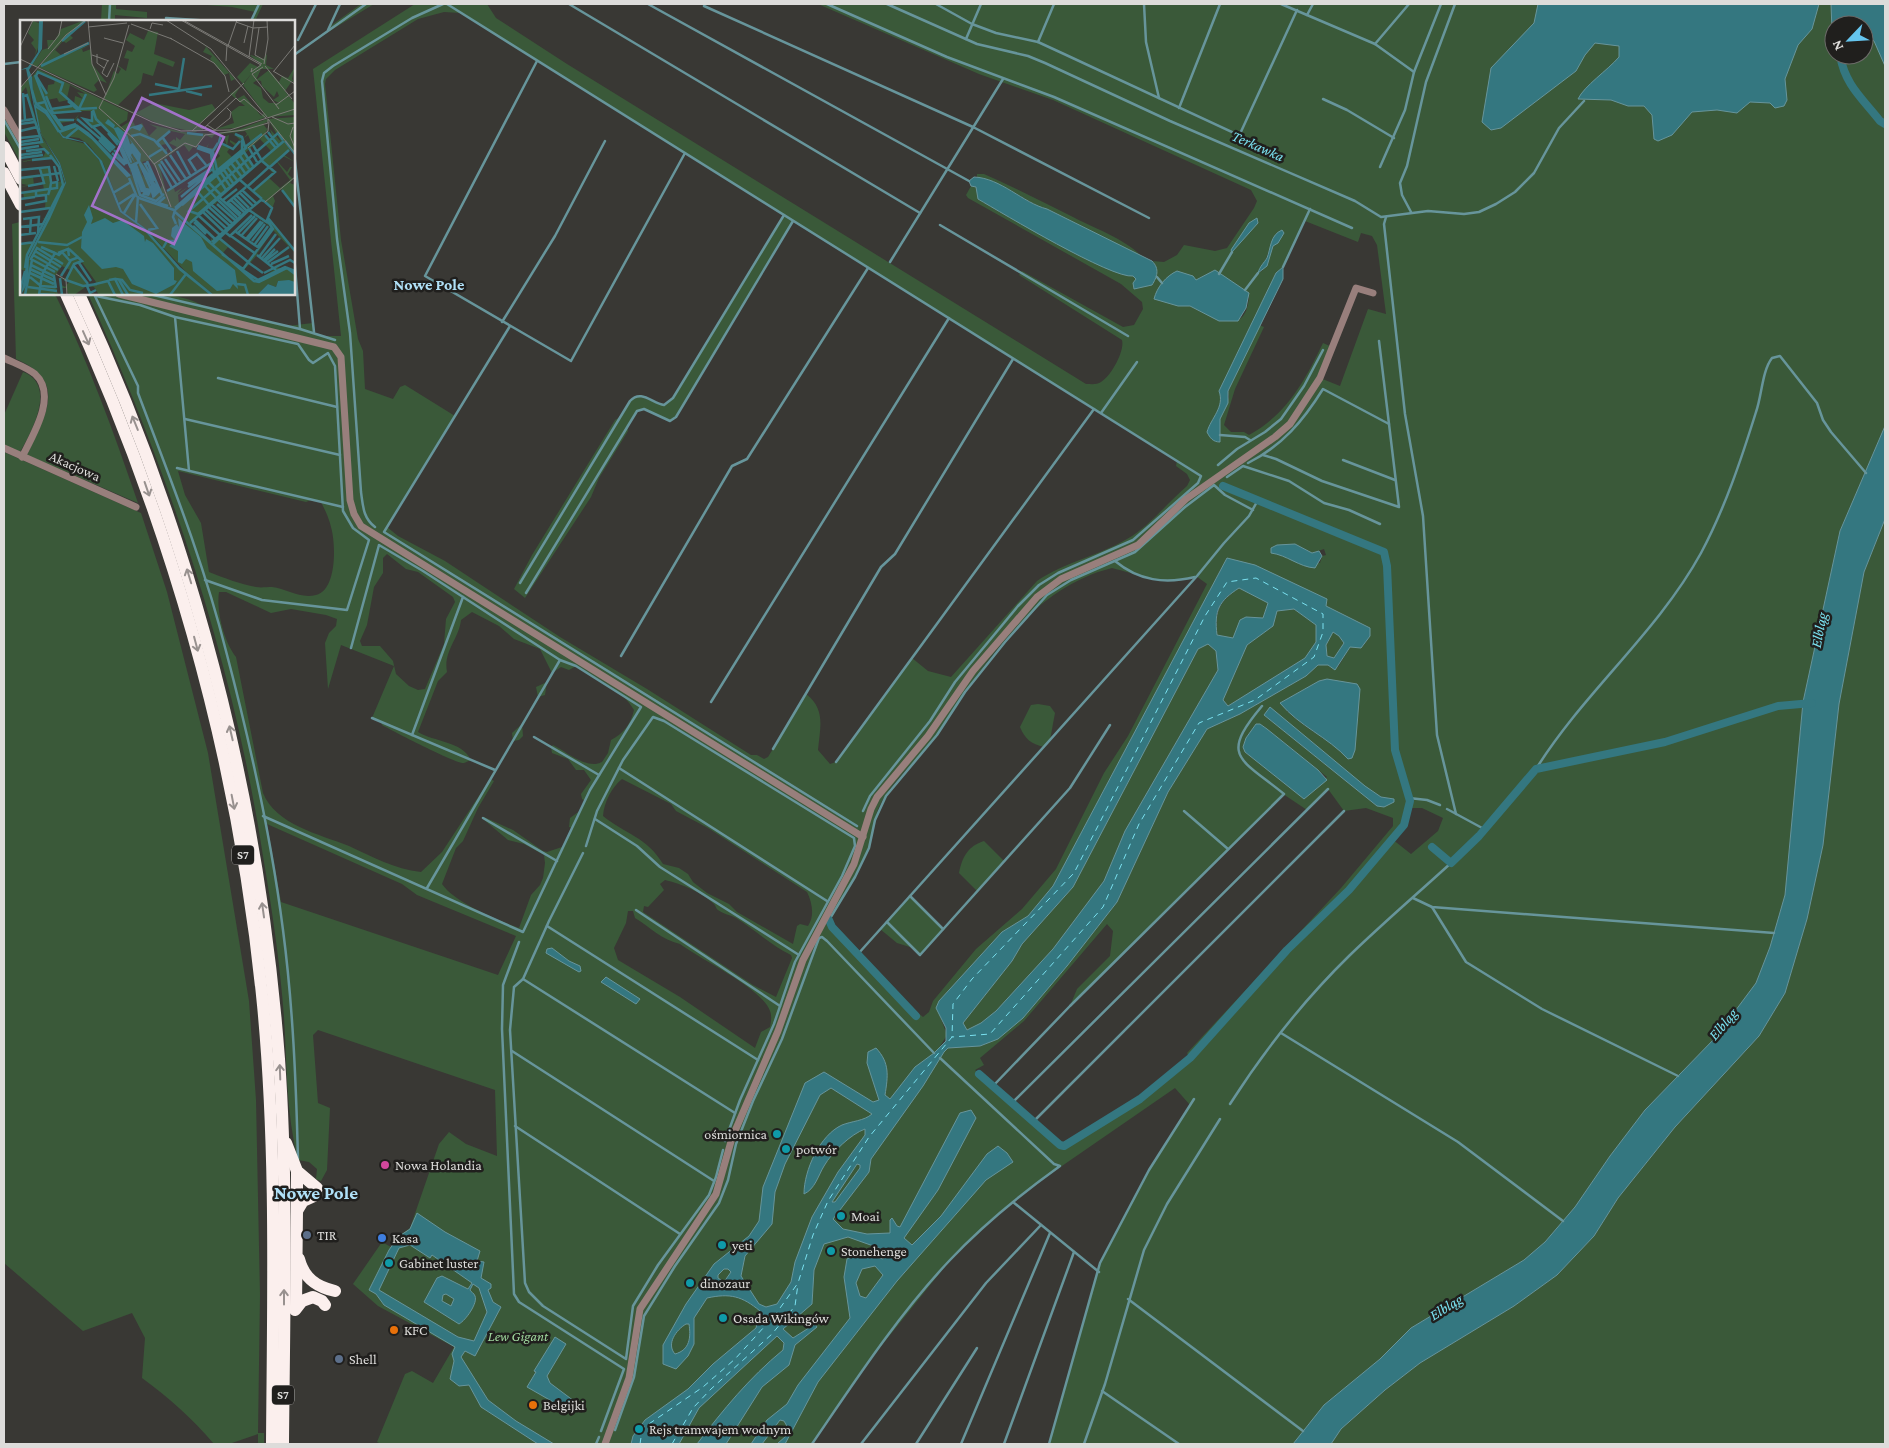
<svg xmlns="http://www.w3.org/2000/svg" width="1889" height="1448" font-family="'Crimson Pro',serif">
  <rect width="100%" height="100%" fill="#393834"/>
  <g fill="#3a5939" fill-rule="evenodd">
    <polygon points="102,4 116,4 116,9 147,12 147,18 115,15 115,21 101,21"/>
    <polygon points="194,4 263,4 255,21 251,21 255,12 232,7"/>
    <polygon points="361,4 374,4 310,43 327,31 329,27"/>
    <path d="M415,4H487L496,18L567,64L1086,384C1091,384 1097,385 1101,382C1111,376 1125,351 1122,340L1019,275L1022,271L1123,327L1134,325L1143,309L1142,302L1121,284L968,198L966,195L971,186L976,187L978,199C1002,212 1114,279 1133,276L1136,279L1133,287L1134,289L1152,285L1155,264L1152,261L1164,262L1177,255L1184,245L1215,251L1227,248L1254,208L1257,201L1251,190L1053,100L979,74L818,4H1885V426L1840,531L1803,702L1785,895L1770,947L1756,983L1715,1038L1645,1110L1610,1156L1575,1207L1545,1242L1524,1260L1411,1328L1380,1359L1324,1405L1293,1444H1049L1100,1263L1149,1170L1190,1105L1175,1088L1017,1197L951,1259L862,1370L812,1444H381L377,1442L405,1374L412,1371L433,1383L454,1347L378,1306L353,1284L382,1242L391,1247L397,1237L410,1228L439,1144L449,1132L466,1144L497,1156L495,1090L318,1030L313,1035L318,1103L330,1108L327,1170L321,1181L316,1179L317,1169L309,1162L298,1160C286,1113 287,1065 284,1017C280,963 272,909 263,856C233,661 169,472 88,294C123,294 174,288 205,307L287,326L313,323L314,333L326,336H341L313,69ZM444,12L460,13L784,215L673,398L664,405L637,396C627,401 626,415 615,420L532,555L514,589L525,598L591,497L599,478L628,431L627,426L637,411L644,409L670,421L676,417L793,221L1177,460L1176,466L1187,474L1190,480L1187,486C1167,503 1150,526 1127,539C1098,556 1065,562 1037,581L951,677L928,671L912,658L836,762L830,764L818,750C820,728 826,709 806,694L768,757L764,759L757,755H751L647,689L560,637L445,561L398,536L387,527L455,416L405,385L400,387L393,399L365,389L363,351L358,339L341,240L325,84L326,79L335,70L418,19ZM1834,25H1864V55H1834ZM1305,221L1358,242L1361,233L1372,236L1377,245L1386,314L1368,309L1340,386L1320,378L1332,347L1323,343C1304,382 1288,413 1249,435L1244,432H1231L1224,425L1235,389L1264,327L1259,325L1228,392L1229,397L1220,419V442L1209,426C1216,416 1224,404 1220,391L1276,273L1283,267ZM1282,230V236L1273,246L1262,271L1259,272L1266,259L1275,235ZM1215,270C1226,279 1243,286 1249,298C1248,304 1247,311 1243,316C1233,329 1203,313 1192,307C1186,304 1177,306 1169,302L1196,280ZM178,471L306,502L311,500L321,502C325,510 329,518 331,527C336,544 337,590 316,595C300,599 287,589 272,587C266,587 261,588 256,587C240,584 224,578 209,572L201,523L185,495ZM1295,544L1312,553L1324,549L1326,555L1322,556L1320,563H1299L1279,554ZM387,554L406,569L418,572L453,597L455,602L446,619L444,644L425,689L418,690L409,686L396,674L393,661L380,646H362L360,641L367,625L374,587L383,573V558ZM1227,558L1370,628V636L1363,646L1350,647L1338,667L1332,668L1328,665H1318L1306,676L1240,714L1207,729L1168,792L1117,902L1067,966L1023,1018L998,1039L980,1046L948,1048L944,1052L939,1048L947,1035L937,1008L939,1001L1002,932L1028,916L1053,886ZM1112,568C1148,577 1158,586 1196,576L1207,584L1128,736L1104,773L1056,869L1022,909L976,949L933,1001L929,1012L923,1017L912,1008H908L832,927L830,921C843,897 860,873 869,847C874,834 873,820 879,807C892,780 918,760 936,736C947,722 955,706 965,692C1002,639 1047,584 1112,568ZM219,592H226L271,613L291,609L326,615L337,619L336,626L329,633L325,643L328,689L341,645L394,666L372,718L381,722L382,725C393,731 456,764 464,763C465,763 470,760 471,760C462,741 434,742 418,732L438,681L447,672C443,651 459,639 461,620L472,612L499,626L514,639L540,649L552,673L561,667L569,670L576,666C596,678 622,689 634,710C631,724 623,734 611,740L608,753L602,762C587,770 567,752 553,745L551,747L552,753L568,759L576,770H584L591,780L581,794L582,799L585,801L581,810L570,818L569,827L572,828L562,847L547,852L543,851L513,830L484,817L483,819L508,840L524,844L544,855L545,863L543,878L540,885L531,895L519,928C498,920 455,903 442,884L456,848L463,841L478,808L494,781L490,779L442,852L421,872C394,869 373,857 349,846C319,834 276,825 263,793L236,657C224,642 216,611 219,592ZM1327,679L1348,759C1328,737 1299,727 1280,703L1319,681ZM1270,708L1365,787L1381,797L1394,799L1384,807L1377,806L1264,715ZM1256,724H1260L1267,729L1327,777L1304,799L1245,752L1243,747L1246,738ZM622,779L671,804L676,811L708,828L807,892C812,902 815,916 808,926L800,924L797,926L793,944L737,912L729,904L707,893L693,882L688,874L679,868L663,864C647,837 625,834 603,816C604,802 612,787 622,779ZM1328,789L1344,811L1366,808L1393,818V826L1341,888L1187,1053L1190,1058L1141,1099L1064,1146L1060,1145L975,1070L984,1065L980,1058L1024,1021L1107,924L1113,931L1110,956L1077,989L1070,1006L1283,794L1307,810ZM1410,808H1422L1443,818L1438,831L1411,854L1392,839L1404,825ZM267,824L402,884L417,895L516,936L498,975L281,902ZM665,880C680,883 703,893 714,904C716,906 716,909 718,910C723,914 731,915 736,918C755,930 771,945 791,955L792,958L776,997L753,985L643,912L644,906L648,907L664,890L660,884ZM628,911H633L635,918C650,927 662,940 680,944C700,959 763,989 770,1011C772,1016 771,1022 770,1027L761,1032L755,1048L680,997L618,960L614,948L626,923Z"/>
    <polygon points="4,110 21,140 21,163 4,132"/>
    <path d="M977,174H984C1014,187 1042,202 1071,216C1091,227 1126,239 1141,256L1047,209L1039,207L1008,189L977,177Z"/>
    <path d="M20,222L21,294H55C88,361 114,433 138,503L27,455C45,415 69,382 16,359L12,224Z"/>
    <path d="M23,372C57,385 32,431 20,452L4,445V415Z"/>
    <path d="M4,452L141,513L167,592L208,753L249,1001L256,1100L260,1295L258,1433H264V1444H258V1434L229,1444H214C192,1418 169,1398 142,1378L145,1338L132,1313L83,1331L4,1263Z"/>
    <polygon points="1885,519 1885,1444 1331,1444 1341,1429 1385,1390 1420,1363 1514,1306 1557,1275 1594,1236 1618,1198 1675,1127 1759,1036 1785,993 1807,919 1823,845 1839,704 1864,572"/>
    <path d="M1239,588L1268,603L1263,618L1246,617L1233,638L1217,635C1215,610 1219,602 1239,588Z"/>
    <polygon points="1294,609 1316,625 1316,642 1305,658 1228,706 1223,700 1247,645 1273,626 1277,611"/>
    <polygon points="1333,632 1339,636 1344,643 1334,658 1327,656 1326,645"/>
    <polygon points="1208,644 1216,651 1218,670 1125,831 1104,881 1053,949 996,1011 981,1023 967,1030 963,1023 1012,961 1022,944 1073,887 1198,649"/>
    <polygon points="547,682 545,695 538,697 536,687"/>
    <path d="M1038,704L1050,706L1055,713L1050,740L1044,747C1031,744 1025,739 1020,727L1031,705Z"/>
    <polygon points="522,724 523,736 519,740 513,741 512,733"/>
    <path d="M984,841L1004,861L977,891L959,873C962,857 968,846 984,841Z"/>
    <polygon points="910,896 943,929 920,955 913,948 897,943 880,929"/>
  </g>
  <g fill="#347780" stroke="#67959b" fill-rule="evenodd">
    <path d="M1538,4H1819L1812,29L1798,45L1785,79L1787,100L1784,106L1775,108L1770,103L1750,102L1737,113L1717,110L1692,112L1672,135L1658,141L1654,139L1652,115L1644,106H1628L1611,100L1578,99C1584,86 1608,70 1619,57V46L1595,43L1585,55L1576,71L1501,128L1491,130L1482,122L1491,68L1534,23Z"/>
    <polygon points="1831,4 1885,4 1885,66 1874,41 1864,34 1864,25 1834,25 1834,31 1832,31"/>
    <path d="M974,177C1001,178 1023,203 1047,209L1152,261C1160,269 1157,277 1152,285L1134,289L1133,283L1136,279L1133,276C1112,279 1002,213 978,199L976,187L971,186L969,181Z"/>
    <polygon points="1257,218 1258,223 1232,252 1231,250 1249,223"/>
    <path d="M1282,230L1284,233L1278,243L1273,246L1267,266L1258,273C1260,266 1264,263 1267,258C1271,248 1270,235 1282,230Z"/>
    <path d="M1283,267V279L1228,391V403L1220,419V442C1213,442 1210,438 1207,432C1211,418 1225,407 1219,391L1276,273Z"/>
    <path d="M1215,270L1249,293L1246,308L1238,321H1219L1190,306H1178L1154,299C1157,287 1166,276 1177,271L1193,276L1196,280Z"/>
    <polygon points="1885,426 1885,519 1864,572 1839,704 1823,845 1807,919 1785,993 1759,1036 1675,1127 1618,1198 1594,1236 1557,1275 1514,1306 1420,1363 1385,1390 1341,1429 1331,1444 1293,1444 1324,1405 1380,1359 1411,1328 1524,1260 1545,1242 1575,1207 1610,1156 1645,1110 1715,1038 1756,983 1770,947 1785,895 1803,702 1840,531"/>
    <path d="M1295,544L1312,553L1319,551L1322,556L1315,568C1299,567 1287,555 1271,553V548L1277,545Z"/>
    <path d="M1227,558L1255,565L1327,599L1326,606L1370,628V636L1361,648L1350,647L1335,670L1328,665H1318L1306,676L1240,714L1207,729L1168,792L1117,902L1067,966L1023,1018L998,1039L980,1046L948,1048L944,1052L923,1086L871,1159L869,1172L833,1219L843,1229L867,1234L890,1233V1220L892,1218L897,1226L900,1227L960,1113L971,1110L976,1118L938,1190L904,1238L912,1245L941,1216L987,1154L998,1146L1007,1153L1013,1162L986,1180L897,1281L818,1382L785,1444H777L786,1436L788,1428L784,1421L780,1420L762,1444H751L767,1420L787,1404L798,1385L850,1318L844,1277L847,1259C860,1252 870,1256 883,1259L887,1254L879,1248L848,1237L824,1244L814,1270L812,1304L783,1329L793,1338L815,1324L817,1327L795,1345L789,1365L762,1387L726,1444H697C723,1410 749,1378 783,1350L784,1343L777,1336L699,1408L679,1444H631L633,1436L645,1420L688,1389L713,1364L756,1328L760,1311C742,1296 730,1293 707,1298L694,1318V1344L688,1356L676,1369L663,1364V1345L686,1304L714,1264L749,1236L759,1221L763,1187L805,1083L824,1072L873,1102L879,1100L867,1063L868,1052L876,1048C890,1063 888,1076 885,1095L890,1099L915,1067L934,1053L946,1041V1028L936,1008L939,1001L1002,932L1028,916L1053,886ZM1239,588L1268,603L1263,618L1246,617L1240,620L1233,638L1217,635C1214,610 1219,601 1239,588ZM1294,609L1316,625V642L1305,658L1228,706L1223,700L1247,645L1273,626L1277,611ZM1333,632L1339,636L1344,643L1334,658L1327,656L1326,645ZM1208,644L1216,651L1218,670L1125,831L1104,881L1053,949L996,1011L981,1023L967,1030L963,1023L1012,961L1022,944L1073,887L1198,649ZM831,1088L872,1114C864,1121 852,1121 842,1125C820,1135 804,1170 804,1194C815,1189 818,1176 824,1166C832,1152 851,1134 865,1129V1135L838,1172L812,1217L795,1262L791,1282L777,1304L766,1307L759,1304L741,1276L745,1256L772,1224L775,1192L785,1164L820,1095ZM857,1164L860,1165V1168L835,1202H832ZM875,1266L883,1275L866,1298L860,1296L856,1283L862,1269ZM724,1269H728L731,1272L724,1282L718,1278V1275ZM686,1324H689C691,1337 690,1350 675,1354C666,1344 676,1330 686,1324Z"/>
    <path d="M1327,679L1357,684L1360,689L1355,750L1352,758L1348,759C1328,737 1299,726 1280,703L1319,681Z"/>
    <polygon points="1270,707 1365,786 1381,797 1394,799 1394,802 1384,807 1377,806 1264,715"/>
    <polygon points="1256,724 1260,724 1267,729 1318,770 1327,780 1304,799 1245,752 1243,747 1246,738"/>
    <polygon points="552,948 569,961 580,966 581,971 579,972 546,953 547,949"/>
    <polygon points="606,977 640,999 636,1004 601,982"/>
    <path d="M417,1213L445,1232L480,1251L477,1261L484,1262L481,1278L491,1284V1288L488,1290L493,1302L501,1307L475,1356L465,1351L461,1357L488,1400L516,1421L554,1444H538L481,1407L469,1385L459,1386L450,1379L454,1361L452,1354L455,1347L384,1305L376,1294L369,1290L389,1250L398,1237L410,1229ZM410,1245L430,1258L432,1255L472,1283L468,1289L442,1276L437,1278L424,1302L459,1324C466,1320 478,1303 475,1296C474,1293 471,1292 470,1290L473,1284L479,1288L487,1312L474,1341L458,1337L379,1290L399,1248ZM446,1294L454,1299L451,1306L442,1301L443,1295Z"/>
    <polygon points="555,1337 566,1344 547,1376 550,1383 574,1401 569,1411 527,1387 536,1372 534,1371"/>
  </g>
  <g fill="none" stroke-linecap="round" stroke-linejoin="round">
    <g stroke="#67959b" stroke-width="2.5">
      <polyline points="447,4 1201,476 1198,483 1133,540 1058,573 1039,585 1018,606 955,682 930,721 870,796 863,811"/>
      <polyline points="569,4 920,213"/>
      <polyline points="648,4 969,181"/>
      <polyline points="827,4 947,57 1054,97 1352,228"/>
      <polyline points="887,4 977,44 1028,56 1045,63 1170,121 1355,201 1381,217 1428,211 1464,214 1479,212 1496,204 1515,192 1534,173 1559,128 1584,101"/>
      <polyline points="936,4 972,24 996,33 1038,42 1064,54 1277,153"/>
      <polyline points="1144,4 1146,42 1159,98"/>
      <polyline points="1281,4 1307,15 1313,4"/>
      <polyline points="704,6 973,127 1149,218"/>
      <polyline points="1307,15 1375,44 1414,72"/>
      <polyline points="166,18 212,21"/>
      <polyline points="109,21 110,4"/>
      <polyline points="251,21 259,4"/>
      <polyline points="328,30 340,4"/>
      <polyline points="966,39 981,4"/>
      <polyline points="298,40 316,4"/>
      <polyline points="1038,42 1054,4"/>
      <polyline points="1375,44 1409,4"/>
      <polyline points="294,55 366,4"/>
      <polyline points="537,61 425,276 571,361 685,153"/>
      <polyline points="4,64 21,62"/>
      <polyline points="1323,99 1347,110 1394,138"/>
      <polyline points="1179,108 1220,4"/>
      <polyline points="4,120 21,150"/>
      <polyline points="1239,136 1297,10"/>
      <polyline points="294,152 314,332"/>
      <polyline points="1380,167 1405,110 1414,72 1441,4"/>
      <polyline points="1411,212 1402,195 1400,183 1407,166 1426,82 1455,4"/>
      <polyline points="1386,217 1384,224 1405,414 1423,516 1437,735 1456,814"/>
      <polyline points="940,225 1128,336"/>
      <polyline points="294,254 300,329"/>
      <polyline points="890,262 1003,79"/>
      <polyline points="1283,267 1310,209"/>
      <polyline points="1219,274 1232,252"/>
      <polyline points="1157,277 1162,283"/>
      <polyline points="1245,290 1258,273"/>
      <path d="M94,294L138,386V393C170,478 204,563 226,651C250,742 271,836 283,930C293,1006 296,1082 298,1159"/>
      <polyline points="149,294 300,329 335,340"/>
      <polyline points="96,296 140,305 175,317 298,344 309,360 313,363 328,353 335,366 343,511 353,528 369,540 347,610 262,600 205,580"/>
      <polyline points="175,317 189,471"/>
      <polyline points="502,322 555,236 605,141"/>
      <polyline points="510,326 384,532 857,826"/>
      <polyline points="218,378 337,407"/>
      <polyline points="1101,413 1137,362"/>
      <polyline points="185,419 340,455"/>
      <polyline points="1220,435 1245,437 1250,440"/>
      <polyline points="1263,455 1276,459 1322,481 1399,507 1379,341"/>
      <polyline points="1343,460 1395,480"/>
      <path d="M1248,463C1282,446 1303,421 1323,389L1389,424"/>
      <polyline points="1218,465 1237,449 1265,432 1281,419 1304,386 1323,350"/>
      <polyline points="177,468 343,507"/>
      <polyline points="1227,477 1243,466 1289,481 1324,503 1349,510 1380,524"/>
      <path d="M375,527C363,518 363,506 361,492L350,333L337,239L322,81L324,73L333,66L412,18L443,4"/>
      <path d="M1115,561C1139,581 1165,584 1195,577"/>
      <path d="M520,583L630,401C641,389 652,403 664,405L673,398L784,215"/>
      <polyline points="526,593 637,411 644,409 670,421 676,417 793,221"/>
      <polyline points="621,656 732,466 747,459 868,268"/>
      <polyline points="711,702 949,318"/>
      <polyline points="372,718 495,770"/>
      <polyline points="412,735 463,597"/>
      <polyline points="534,737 599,775"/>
      <polyline points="773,749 881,567 895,554 1013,359"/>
      <polyline points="836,762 1094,409"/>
      <polyline points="619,768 827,901"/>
      <path d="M1536,769C1584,692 1657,633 1701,553C1725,508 1741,460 1756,412C1762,395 1762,371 1772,358L1780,356L1817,403L1823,420L1831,432L1866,473"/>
      <polyline points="1409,798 1427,800 1440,805"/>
      <polyline points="1447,809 1484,829"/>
      <polyline points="1184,811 1228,849"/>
      <polyline points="263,816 523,932 590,790 641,707 576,666 560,660 423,571 379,545 351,648"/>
      <polyline points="483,818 557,861"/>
      <polyline points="595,819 637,846 660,867 799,955"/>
      <polyline points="586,846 597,811 623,760 653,717 664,721 854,838 855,846 842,876 795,962 774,1024 740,1100 725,1141"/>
      <polyline points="583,853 549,921 523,979 514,987 510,1030 525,1283 529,1292 543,1306 626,1359 633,1306 658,1265 709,1195 716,1177 723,1150"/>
      <polyline points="427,888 560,660"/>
      <polyline points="910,896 943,929"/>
      <polyline points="1413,898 1432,907 1774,933"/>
      <polyline points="1432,907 1466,962 1542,1009 1678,1076"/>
      <polyline points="636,910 780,1006"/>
      <polyline points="829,920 855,877 869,848 875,820 886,796 937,735 965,692 1005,642 1047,595 1071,580 1135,552 1185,507 1214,485 1225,495 1253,510"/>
      <polyline points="887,922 920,955 1070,788 1110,725"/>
      <polyline points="547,926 758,1060"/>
      <polyline points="519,942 503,985 502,1029 514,1294 519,1302 624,1369 601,1431"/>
      <polyline points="858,954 1197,576 1224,543 1249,516 1258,500"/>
      <polyline points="523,979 735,1113"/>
      <polyline points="1281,1033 1458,1142 1563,1221"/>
      <polyline points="512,1051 714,1181"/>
      <path d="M993,1086L1070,1006L1284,794C1240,758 1219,757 1262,706"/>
      <polyline points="1012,1103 1328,789"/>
      <path d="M1230,1104C1264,1051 1304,1000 1349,956C1382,924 1417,894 1451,863"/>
      <polyline points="1033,1122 1344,811"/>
      <polyline points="515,1126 680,1234"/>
      <polyline points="1013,1202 1099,1272"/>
      <polyline points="1128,1299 1303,1431"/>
      <polyline points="1102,1391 1179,1444"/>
      <polyline points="615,1430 634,1377 644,1316 675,1266 719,1203 728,1180 736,1144 753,1101 782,1039 819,938 822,937 827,941 934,1053"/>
      <polyline points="596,1444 599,1437"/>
      <path d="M812,1444C855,1381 898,1315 950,1260C983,1225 1021,1194 1060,1166L1054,1164L940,1058"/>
      <polyline points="861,1444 986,1283 1041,1225"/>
      <polyline points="916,1444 977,1348"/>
      <polyline points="961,1444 1050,1233"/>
      <polyline points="1004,1444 1074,1252"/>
      <polyline points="1049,1444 1100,1263 1149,1170 1194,1099"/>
      <polyline points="1084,1444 1105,1384 1144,1250 1167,1204 1220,1119"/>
    </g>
    <g stroke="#347780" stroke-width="8">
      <path d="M1840,55C1845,85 1862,98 1880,121L1885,124"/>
      <polyline points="1432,847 1451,863 1479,836 1536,769 1665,742 1778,706 1812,703"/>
      <polyline points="829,920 832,927 916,1016"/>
      <polyline points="979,1074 1060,1145 1064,1146 1140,1099 1190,1058 1287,950 1349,890 1404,825 1410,801 1395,750 1387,566 1384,552 1223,486"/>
    </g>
    <g stroke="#7ae1f0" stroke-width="1" stroke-dasharray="6 5" stroke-linecap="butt">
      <polyline points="640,1430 703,1387 735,1359 775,1315 798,1283 813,1235 828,1201 869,1137 952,1037 953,1004 972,979 1074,873 1205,616 1227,582 1256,578 1323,614 1323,632 1314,657 1255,700 1199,723 1139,824 1103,907 990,1034 952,1037"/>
      <polyline points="640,1444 642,1431"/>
      <polyline points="672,1444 693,1408 711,1389 772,1334 795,1306 798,1284"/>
    </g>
    <g stroke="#987f7c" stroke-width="7">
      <polyline points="4,110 21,140"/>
      <polyline points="119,294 334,347 341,357 350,500 354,514 361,526 863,837"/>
      <path d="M4,358C14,363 26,367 35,374C58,395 33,435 22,457"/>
      <polyline points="4,448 136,507"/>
      <polyline points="605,1444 629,1378 640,1309 716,1194 732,1138 778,1031 803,960 854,864 871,809 877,797 928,736 973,671 1037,597 1061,579 1138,545 1186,499 1275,437 1290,424 1320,378 1356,288 1373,293"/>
    </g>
    <g stroke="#fbefed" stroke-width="12">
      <polyline points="4,147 21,179"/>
      <polyline points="4,173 21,205"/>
      <path d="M66,294C170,519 239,758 263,1005C277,1151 273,1298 272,1444"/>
      <path d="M79,294C191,536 259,793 279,1059C288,1186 284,1316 283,1444"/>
      <polyline points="286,1143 297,1171 317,1188"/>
      <polyline points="297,1171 297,1211"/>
      <path d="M299,1259C304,1278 316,1287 335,1291"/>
      <polyline points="296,1307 297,1211 303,1201 314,1196"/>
      <polyline points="295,1310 302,1301 313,1297 322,1301 325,1305"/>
    </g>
  </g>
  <defs><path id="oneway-shaft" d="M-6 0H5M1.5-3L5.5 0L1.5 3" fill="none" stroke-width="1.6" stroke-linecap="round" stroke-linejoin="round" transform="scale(1.25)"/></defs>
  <g stroke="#98918f">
    <use href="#oneway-shaft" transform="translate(86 338) rotate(66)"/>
    <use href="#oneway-shaft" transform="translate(135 423) rotate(-112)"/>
    <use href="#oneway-shaft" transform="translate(147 489) rotate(71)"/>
    <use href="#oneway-shaft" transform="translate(189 576) rotate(-107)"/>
    <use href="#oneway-shaft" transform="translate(196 644) rotate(75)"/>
    <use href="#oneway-shaft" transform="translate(231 733) rotate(-103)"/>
    <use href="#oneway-shaft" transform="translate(233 802) rotate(79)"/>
    <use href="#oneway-shaft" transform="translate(263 910) rotate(-98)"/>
    <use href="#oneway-shaft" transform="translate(280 1072) rotate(-92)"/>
    <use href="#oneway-shaft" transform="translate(284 1297) rotate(-90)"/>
  </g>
  <g fill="#0f9aa8" stroke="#201f1d" stroke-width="2">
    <circle cx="777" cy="1134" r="5"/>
    <circle cx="786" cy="1149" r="5"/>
    <circle cx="841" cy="1216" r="5"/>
    <circle cx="722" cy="1245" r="5"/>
    <circle cx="831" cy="1251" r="5"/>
    <circle cx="389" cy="1263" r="5"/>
    <circle cx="690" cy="1283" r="5"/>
    <circle cx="723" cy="1318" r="5"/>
    <circle cx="639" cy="1429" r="5"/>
  </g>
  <circle fill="#d1479c" stroke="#201f1d" stroke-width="2" cx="385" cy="1165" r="5"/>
  <g fill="#5c6f8a" stroke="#201f1d" stroke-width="2">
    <circle cx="307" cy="1235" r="5"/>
    <circle cx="339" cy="1359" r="5"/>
  </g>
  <circle fill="#3f7fe0" stroke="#201f1d" stroke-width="2" cx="382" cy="1238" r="5"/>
  <g fill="#e8710a" stroke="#201f1d" stroke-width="2">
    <circle cx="394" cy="1330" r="5"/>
    <circle cx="533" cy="1405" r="5"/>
  </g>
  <g text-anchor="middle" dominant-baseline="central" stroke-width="5" stroke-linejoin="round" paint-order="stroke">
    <g fill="#201f1d" stroke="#a4a3a1" stroke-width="1">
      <rect x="232" y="845.5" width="22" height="19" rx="4"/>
      <rect x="272" y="1385.5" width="22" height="19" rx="4"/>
    </g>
    <g font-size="12" font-weight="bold" fill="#dddcda">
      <text x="243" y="855">S7</text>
      <text x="283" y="1395">S7</text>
    </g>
    <g font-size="14" fill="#dddcda" stroke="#201f1d">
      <text transform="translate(75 466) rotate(24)">Akacjowa</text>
    </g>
    <g font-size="14" fill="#dddcda" stroke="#201f1d" text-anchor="start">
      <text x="767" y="1134" text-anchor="end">ośmiornica</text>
      <text x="796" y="1149">potwór</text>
      <text x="395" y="1165">Nowa Holandia</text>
      <text x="851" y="1216">Moai</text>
      <text x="317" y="1235">TIR</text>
      <text x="392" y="1238">Kasa</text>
      <text x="732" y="1245">yeti</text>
      <text x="841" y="1251">Stonehenge</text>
      <text x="399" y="1263">Gabinet luster</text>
      <text x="700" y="1283">dinozaur</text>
      <text x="733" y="1318">Osada Wikingów</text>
      <text x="404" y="1330">KFC</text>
      <text x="349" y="1359">Shell</text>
      <text x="543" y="1405">Belgijki</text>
      <text x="649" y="1429">Rejs tramwajem wodnym</text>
    </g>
    <g font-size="14" font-style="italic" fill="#a0d89e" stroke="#201f1d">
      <text x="518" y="1336">Lew Gigant</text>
    </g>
    <g font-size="15" font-style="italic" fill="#7ae1f0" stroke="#201f1d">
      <text transform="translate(1258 146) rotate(24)">Terkawka</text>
      <text transform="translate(1819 630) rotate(-79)">Elbląg</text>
      <text transform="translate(1723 1024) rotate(-50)">Elbląg</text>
      <text transform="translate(1446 1307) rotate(-32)">Elbląg</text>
    </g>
    <g font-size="16" font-weight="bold" fill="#b0e1f8" stroke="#201f1d">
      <text x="429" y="284">Nowe Pole</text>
    </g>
    <g font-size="19" font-weight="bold" fill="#b0e1f8" stroke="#201f1d">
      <text x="316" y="1192">Nowe Pole</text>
    </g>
  </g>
  <g transform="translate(20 20)">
    <rect width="275" height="275" fill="#393834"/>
    <path d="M65,0L49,14L53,18L46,23L43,21L35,30L42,36L70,25L62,29L63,32L71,29L72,44L87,63L79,60L74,65L77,70L74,72L18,47L49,12L17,47L12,45L22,30L28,28L27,20H35L41,9ZM13,1L19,3L18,28L15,36L16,30L11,23L14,20L8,13ZM128,11L138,12L134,34L155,42L153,47L138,41L133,56L123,53L121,63L98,85L116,93L134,83L169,90L192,84L196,90L179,104L183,109L175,112L141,105L84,79L94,51L98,54L101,49L96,44L106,51L109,39L104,38L107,30L112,32L115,26L106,20L110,13L124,20ZM165,12L182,22L215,59L211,61L209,53L204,55L190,39L192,36L183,32L186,27L182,22ZM247,34L246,45L254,49H241L236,60L249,50L259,62L262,56L268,58L275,47L272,59L275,63L272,61L265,71L275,84V95L247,97L244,94L246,97L218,108L196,109L214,103L211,92L219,86H225L210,74L220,67L215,75L217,79L224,75L241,96L244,93L223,65L232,53L223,64L217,57L230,43L238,47L240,44L230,35H231L243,39ZM237,60L241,61L242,66L254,77L257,71L259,76L253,80L259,83H249L243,78L241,68L233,63ZM18,49L108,92L107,100L99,105L101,107L112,100L116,107L122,103L129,116L137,108L129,104L162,112L193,114L220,109L247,99L249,101L243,104L247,109L250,104L245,114L249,120L253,118L250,109L262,123L248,99L275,97V135L271,130L264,135L275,142L263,136L257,141L267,152L270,147H272L268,154L273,159L270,163L275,165V187L261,169L253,176L255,181L248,199L275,233L253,210L237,234L250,244L266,238L251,245L252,247L269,240L253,247L275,250V262L258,261L256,267L248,264L237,275H194L166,252L125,208L102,191L83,143L68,124L59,118L43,116L26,92L14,84L12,57ZM19,52L35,60L34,64L28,65L27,74L16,56ZM50,65L66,74L57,72L63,79L55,76L54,84L47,78ZM37,78L39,82L48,80L53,85L30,89L27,80ZM63,91H72V100L64,99L72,107L82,104L94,115L107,138L111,155L56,104L44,108L40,103L52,101H38L55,100L57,98L59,94L55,99L39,100L35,94ZM151,111L165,114L160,120L156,117V121L154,119L149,123L157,127L147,134V128L144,130L141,125L147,124L144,118ZM225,111L227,114L224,118L228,115L231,122L226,126L223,117L213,113L221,121L217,124L210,120V122L215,126L216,125L221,121L223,127L212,137L207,132L210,128L213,129L207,126L209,115L204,117L207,126L199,121L200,117L198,122L201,124L197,131L194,128H187L189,123L186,128L188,129H195L200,136L195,140L194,133V141L192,133L176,127L186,115L192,118L194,115ZM240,119L251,131L234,146L225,133ZM164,125L169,132L173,127L191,133V143L171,156L164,141L156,131L170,156L146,172L139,144H143L141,141ZM130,140L140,155L142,165L140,170L122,142ZM241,142L248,147L232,162L248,148L253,153L233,171L227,166L241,178L221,196L209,185L210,180L206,183L200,177ZM257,142L270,160L260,168L249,158L255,152L250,147ZM120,143L140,172L135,176L131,177V166L122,154ZM117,144L125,169L121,174L111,153V147ZM190,145L193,154L159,183L158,175L168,167L157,174L162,168L155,172L154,168ZM199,177L220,197L200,215L179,195L192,184H196ZM242,180L251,188L247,202L230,190ZM229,191L252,208L237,233L231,231L235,235L223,249L202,234L208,227L200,217ZM179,196L199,215L194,221L191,218V223L171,204ZM237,235L255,249L238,260L224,250ZM9,58L11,82L20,113L39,144L45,163L20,217L8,236L6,261L0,275L5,251L0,249V224L16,222L26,201L23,198L27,199L30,188H25L26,175L4,178L3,173L24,170L23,164L0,167L8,165L2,164L1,158L13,157L14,165L23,163L20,148L29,147L32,163L43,161L39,147L32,138L0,142L23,137L26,131L18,123L22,122L19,116L0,119V115L1,118L19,115L6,67L0,75V68ZM15,87L25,94L43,118L66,124L81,143L100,192L122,208L157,247L190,275H79L74,267L67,266L54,275H49L46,268H41L40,264L45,267L49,262L40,258L45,259L50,250L42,246L34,257L38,275H3L9,239L46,163L40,143L21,114ZM61,241L76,262L75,264L68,265L53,246Z" fill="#3a5939" fill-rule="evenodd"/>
    <path d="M19,0H23L22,29L9,50L12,57L14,84L26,92L43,116L65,122L82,141L102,191L125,208L160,247L194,275H190L159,250L122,208L100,192L79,140L63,122L43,118L25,94L16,88L21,114L40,143L46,163L30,199L9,239L8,262L1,275L7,239L45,162L39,144L19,110L6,49L0,50L8,47L18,32ZM88,99L95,105L94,108L98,107L104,112L111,107L121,104L123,106L120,111L112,108L104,114L109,125L112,123L109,118L121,134L120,143L140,172L132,178L131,172L129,176L122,175L124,170H131V166L113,132L111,135L115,143L110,136L112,142L111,144L94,109L85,103ZM69,185L73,198L71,204L85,198L93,203L102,200L124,216L125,222L126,219L133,223L154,248V260L157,261L155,264L136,274L112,264L103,249L96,247L82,249L61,228L62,212L67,202L64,195ZM158,198L181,217L187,228L215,250L218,269L213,264L210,269L197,271L173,251L172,242L166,239L162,244L158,242V231L149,226L156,221L151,216L152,208L157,204L159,207ZM269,260L275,262V275H237L248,264L256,267L258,261Z" fill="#347780"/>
    <path fill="none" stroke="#347780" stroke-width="2.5" d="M42,21L65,1M21,46L69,23M15,55L28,89L43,110M135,64L159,69M159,69L164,38M12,70L16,84L25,82M166,71L182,75M3,73L5,100M27,74L16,56L18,52L43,63L40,72L58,88M66,74L59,89L77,88M129,75L192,66M4,76L7,75L14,98M26,76L33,93L59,91L48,81M16,84L26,91L39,112M31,89L52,86M73,90L76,99L100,123L110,146L119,142M72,91V101L64,99L72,107L82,104M34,95L43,108L56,104M57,99L93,130M38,100H54M0,101L14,99L17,107L0,111M0,104L15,102M56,105L69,114M73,107L95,128M39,112L56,106L72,118L108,157M248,112L258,125M88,113L98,125M167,113L183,115M69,114L110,156M215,114L222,117L225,127L242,114M106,115L110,128L139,171L134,176L120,144M201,115L199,122L213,129L220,121M245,115L255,127M81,116L94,129M111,116L120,114L134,120L140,127M0,118L19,116M46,118L58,108M143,118L152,131M79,120L91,132M263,120L258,113L169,191L178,194L264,121M265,121L275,134M0,122L19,119M0,125L22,122L17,107M233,125L241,139M99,126L107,144M178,126L193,131L198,123M177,128L191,133L192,141M229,128L237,142M0,129L19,126M94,130L106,144M6,131L24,129L29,134M157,131L170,155M193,132L197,150M92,133L105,145M147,134L137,122L150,111M0,135L22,132M150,135L166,159M220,136L229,149M129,137L142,129M0,138L23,135M145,139L160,161M12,140L32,138M216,140L225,153M127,141L142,175M141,141L157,165M128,143L125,144L134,161M192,143L194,153L222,130V120M211,143L221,156M117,144L111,147L120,175L136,181L144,174M139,144L152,168M115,145L124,172M116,145L125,169L131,170M34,146L38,161M113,146L122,172M207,147L217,160M250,147L269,130M0,150L29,147L31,162M204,150L213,163M176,151L169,140L177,134L186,145M201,153L210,166M197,156L206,170M0,158L41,153M109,158L117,177M220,160L242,179M189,163L200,174M168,164L190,149M8,166L24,163L20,149M185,166L196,178M228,166L249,147M168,167L194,148M262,170L275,187M147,171L193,142M177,171L189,185M223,171L236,183M233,171L255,152L242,141M0,173L29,169M93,173L111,162M220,173L233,186M28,175L30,169L31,163L37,162V168L30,169H29M216,175L229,188M145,177L138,183L148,186M161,177L185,157M119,178L154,190M200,178L221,197M214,178L227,191M0,179L15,177M198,180L217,198M203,180L217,169M211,180L224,192M207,183L226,167M99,184L114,174M120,184L137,208L128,210M197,184L215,200M5,185L26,181V175L16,176V172M162,185L224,132L233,146M192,185L213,204M208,185L210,184L221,194M189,187L210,206M155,188L193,154M186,190L207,209M0,192L30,188M155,192L234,261L239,262L267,248L275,254M183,192L204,212M104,193L116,173M179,196L200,215L192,222M248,198L275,231M3,199L19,197L18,213M174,199L195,219M116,202L118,176M174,202L186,214M170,203L243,139M156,204L153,197L155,190L227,127M173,206L191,223M0,207L23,204M205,212L210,216L232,195M216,212L239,228M10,213L11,198M218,213L235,196M0,215L16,213M200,215L229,189M211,216L236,234M221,216L237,198M199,218L228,242M226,219L241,201M228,220L243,202M232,221L245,204M18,222L47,225L62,217M0,224L15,222M193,224L229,190L248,203M235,224L248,206M238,226L251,208M21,227L35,233M143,228L147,221H154M49,229L62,241L54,244L46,260L63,266L77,264M15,231L41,247M38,233L48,229L49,236M202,234L223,249L253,209L247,200L252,188L244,181L241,180L229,190M13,235L27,243M237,235L256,250M239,237L256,214M242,238L260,218M244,240L255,229M245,241L258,231M59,243L71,261M229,243L243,253M247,243L269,227M29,244L35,233L39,235L42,232L50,241M251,244L269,236M11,245L34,256L36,268M54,246L68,264M5,248L7,235L43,165L39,147L30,135M10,249L34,260M223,250L238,260L265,247L275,251M35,252L11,239L17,228L43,244M10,253L34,264M244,253L270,240L275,243M41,256L51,240L59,237M10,257L21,266L35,267M40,258L42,275M96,259L102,260L110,270L123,273M89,260L95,259L103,275M99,260L108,275M217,264L225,265L228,275M8,267L37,271M0,270L5,251M76,270L70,273L67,266L88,261L95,275M20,274L35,275M5,275L12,240M19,275L22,255L28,244L38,250M150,275L166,254"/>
    <path fill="none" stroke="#7b7a76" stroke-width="1" d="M68,0L72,44L86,75M146,0L191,29L247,97M161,0L241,45L231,52L232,48M163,0L242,44M216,2L233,8L248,7M111,4L152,19M109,5L94,58L79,88L113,118L135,145L151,187M68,7L107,3M239,8L235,35L244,40M130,9L132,3L143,5M84,18L103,23M150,18L194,43L205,56L209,72M224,23L228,6M208,26L217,0M0,27L13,0M28,29L39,15L42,0M44,34L68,23M77,34V43L84,48M72,35L89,41M229,37L234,0M0,39L132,102L161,111L210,110L275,89M88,40L82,53L87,57L94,43M206,41L207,25M244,44L248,19L247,0M245,46L272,79M243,47L232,54L259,89M253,51L275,64M254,51L275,25M0,68L46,15L66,0M256,85L275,71M252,97L268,104L275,103M248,99L275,133M187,105L195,110L210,98L211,92L207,88M178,106L183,109L216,78L220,82L224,79L246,98M273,107L270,116L275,128M172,111L224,63M228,128L248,111L249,102M134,144L165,123L176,127L185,115L224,110L248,103V99M245,182L275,157M36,254L46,260L47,275"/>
    <path fill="#a272ca" fill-opacity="0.15" stroke="#a272ca" stroke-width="2.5" d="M122,78L204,117L154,224L72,186Z"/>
    <rect width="275" height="275" fill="none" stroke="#dddcda" stroke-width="2.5"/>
  </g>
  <rect width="1889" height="1448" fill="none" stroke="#dddcda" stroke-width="10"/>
  <g transform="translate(1849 40) rotate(245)"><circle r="24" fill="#201f1d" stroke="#6c6b69"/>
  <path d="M0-4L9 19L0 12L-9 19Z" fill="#65c5ee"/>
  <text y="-8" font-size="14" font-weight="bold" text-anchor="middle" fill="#dddcda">N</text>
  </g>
</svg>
